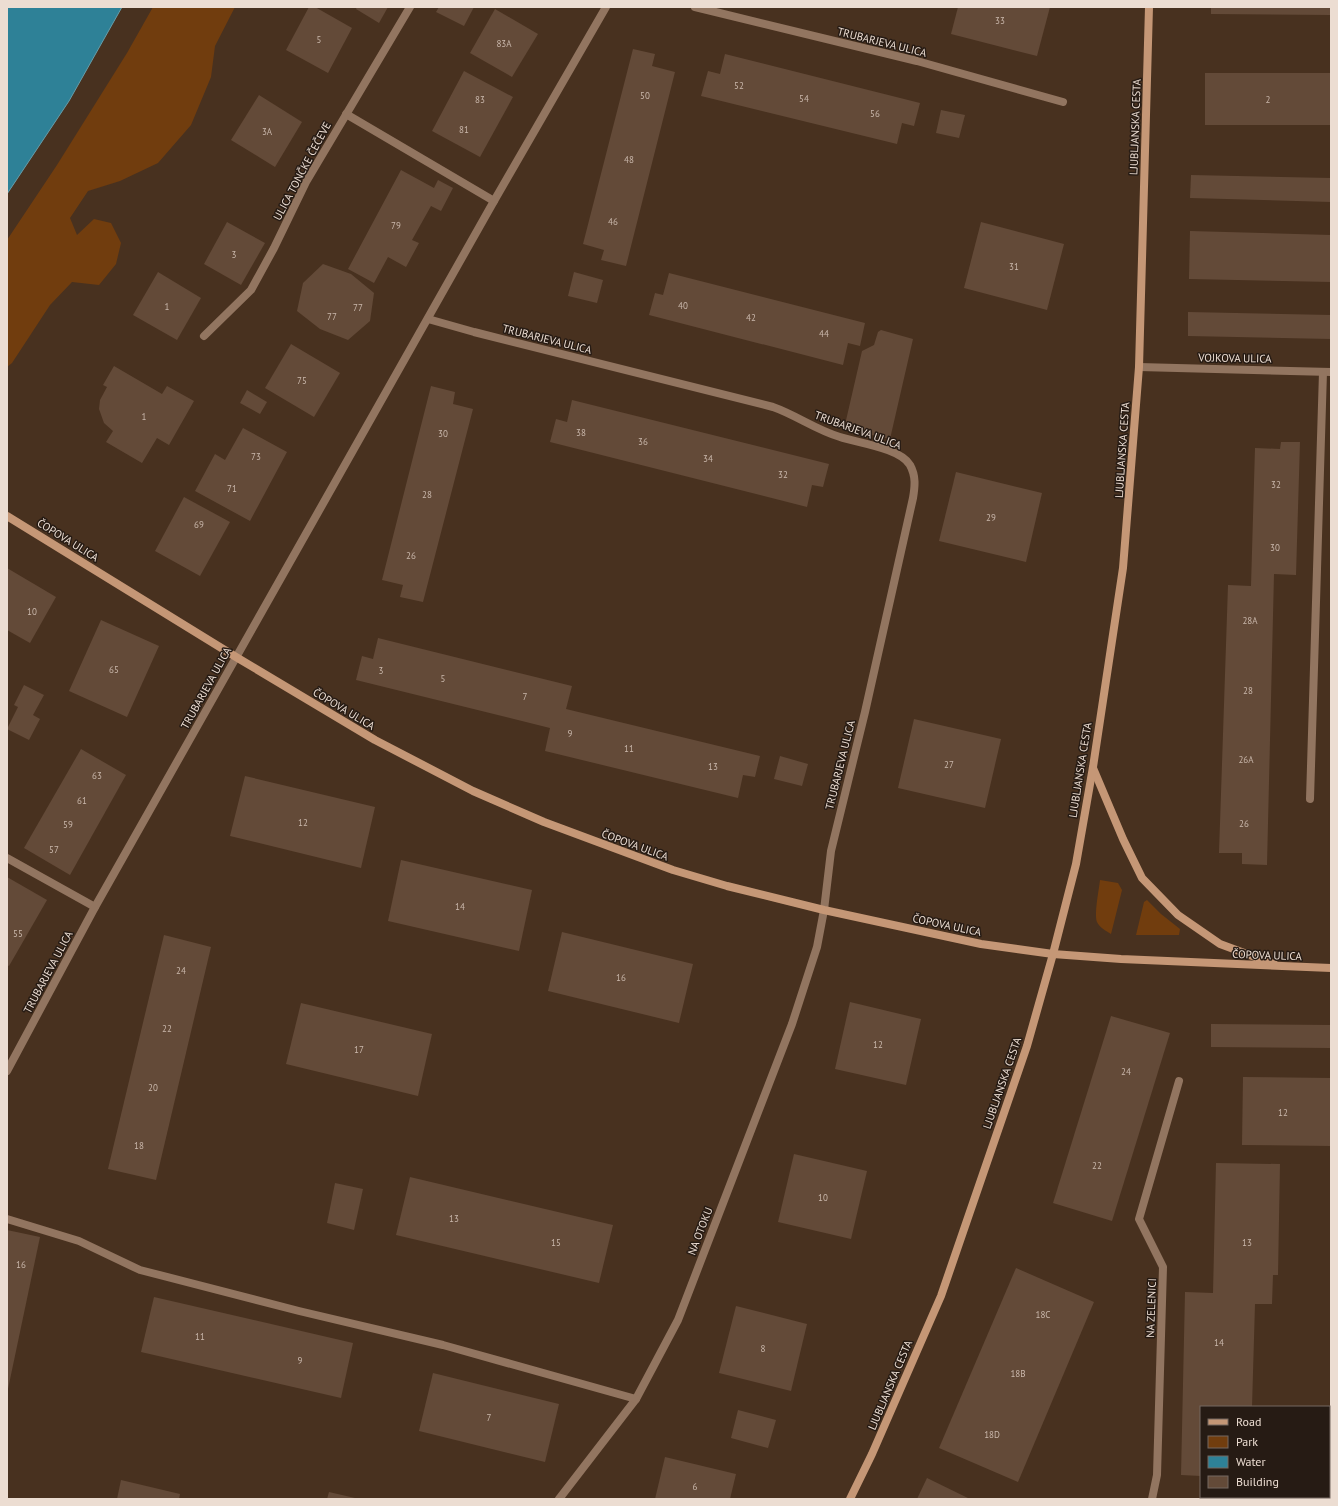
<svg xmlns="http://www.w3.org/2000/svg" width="1338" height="1506" font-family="'PT Sans',sans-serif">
  <rect width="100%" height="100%" fill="#48311f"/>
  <g fill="#713d0e">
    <polygon points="153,7 235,7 215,46 211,77 191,125 158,163 120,181 88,191 70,218 77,235 94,219 111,223 121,243 116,264 99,285 72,282 50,305 12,363 7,367 7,240 57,165 127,53"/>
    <path d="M1100,880L1118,883L1122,890L1111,934C1106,931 1099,927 1097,922C1094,913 1099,890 1100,880Z"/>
    <polygon points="1147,900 1161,914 1180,929 1179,935 1136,935 1144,902"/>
  </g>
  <polygon fill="#2e8197" stroke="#679da9" points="7,7 122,7 69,101 7,194"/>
  <g fill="#634a38">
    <polygon points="309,7 315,7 352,28 328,73 286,50"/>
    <polygon points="357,7 388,7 379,23 356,9"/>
    <polygon points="439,7 474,7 464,26 436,12"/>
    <polygon points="958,7 1050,7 1037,56 951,34"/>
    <polygon points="1211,7 1331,7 1331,15 1211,14"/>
    <polygon points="495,9 538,34 512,77 470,53"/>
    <polygon points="633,49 655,54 652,66 675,72 626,266 601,260 604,250 583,244"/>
    <polygon points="725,54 920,103 914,126 902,123 897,144 701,96 708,71 720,74"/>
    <polygon points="464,71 513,97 480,157 432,131"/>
    <rect x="1205" y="73" width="126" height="52"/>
    <polygon points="259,95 302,122 275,167 231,140"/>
    <polygon points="941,110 965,115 959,138 936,133"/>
    <polygon points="401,170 434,188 438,180 453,188 441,211 431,206 412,240 419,243 406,267 388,257 374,283 348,269"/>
    <polygon points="1191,175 1331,178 1331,202 1190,198"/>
    <polygon points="227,222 265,243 241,285 204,264"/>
    <polygon points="981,222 1064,244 1047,310 964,288"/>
    <polygon points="1190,231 1331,235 1331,282 1189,279"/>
    <polygon points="323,264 351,274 374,293 370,321 348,340 320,329 297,311 303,283"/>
    <polygon points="158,272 201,298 177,340 133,315"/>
    <polygon points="574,272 603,280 597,303 568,296"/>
    <polygon points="669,273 865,323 860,346 848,343 843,365 649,315 655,293 663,295"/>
    <polygon points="1188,312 1331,315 1331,339 1188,336"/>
    <polygon points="881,330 913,339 890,439 844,429 862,351 874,345 878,332"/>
    <polygon points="291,344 340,373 314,417 265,388"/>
    <polygon points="114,366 162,394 167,386 194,401 169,445 157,438 142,463 106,442 113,431 104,423 99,409 100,400 107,387 103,385"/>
    <polygon points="431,386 455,392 453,404 473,409 423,602 400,597 403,585 382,580"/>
    <polygon points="247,390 267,402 260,414 240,403"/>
    <polygon points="572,400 829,464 823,487 812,485 807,507 550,442 556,419 567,422"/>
    <polygon points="243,428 287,452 250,521 195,491 215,454 225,460"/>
    <polygon points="1281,442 1300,442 1296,575 1274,574 1267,865 1242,864 1242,853 1219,853 1228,585 1251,586 1255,448 1280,449"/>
    <polygon points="956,472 1042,493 1026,562 939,541"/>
    <polygon points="184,497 230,522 200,576 155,551"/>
    <polygon points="7,568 56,597 30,643 7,630"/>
    <polygon points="101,620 159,646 127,717 69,691"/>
    <polygon points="378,638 572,686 566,709 760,756 755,777 743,775 738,798 545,751 550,728 356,680 362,656 373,659"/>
    <polygon points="24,685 44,695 33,715 40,719 29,740 7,729 18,707 14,705"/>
    <polygon points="914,719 1001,739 985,808 898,788"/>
    <polygon points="81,749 126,775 70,875 24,848"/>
    <polygon points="780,756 808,764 802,786 774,779"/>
    <polygon points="245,776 375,807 361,868 230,836"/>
    <polygon points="401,860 532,890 519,951 388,921"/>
    <polygon points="7,877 47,900 9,966 7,965"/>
    <polygon points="562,932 693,964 679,1023 548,991"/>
    <polygon points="164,935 211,947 156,1180 108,1169"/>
    <polygon points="850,1002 921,1019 906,1085 835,1069"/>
    <polygon points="301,1003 432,1034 418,1096 286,1064"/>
    <polygon points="1111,1016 1170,1033 1112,1221 1053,1203"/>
    <polygon points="1211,1024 1331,1025 1331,1048 1211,1047"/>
    <polygon points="1243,1077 1331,1078 1331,1146 1242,1145"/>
    <polygon points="794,1154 867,1171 851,1239 778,1222"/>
    <polygon points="1216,1163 1280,1164 1278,1275 1273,1275 1272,1304 1255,1304 1252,1407 1201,1407 1201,1476 1181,1475 1185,1292 1213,1293"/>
    <polygon points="410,1177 613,1225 599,1283 396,1235"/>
    <polygon points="335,1183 363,1189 354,1230 327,1223"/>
    <polygon points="7,1230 40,1237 8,1389 7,1389"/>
    <polygon points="1016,1268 1094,1302 1018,1482 939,1448"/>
    <polygon points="154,1297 353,1343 341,1398 141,1352"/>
    <polygon points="736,1306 807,1324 791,1391 719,1373"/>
    <polygon points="433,1373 559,1404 545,1462 419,1431"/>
    <polygon points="738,1410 776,1420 768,1448 731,1438"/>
    <polygon points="665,1457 736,1474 730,1499 655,1499"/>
    <polygon points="927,1478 970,1499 917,1499"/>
    <polygon points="121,1480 180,1494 179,1499 117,1499"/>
    <polygon points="1329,1485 1331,1485 1331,1499 1220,1499 1220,1497 1329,1497"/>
    <polygon points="329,1492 355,1498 355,1499 327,1499"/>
  </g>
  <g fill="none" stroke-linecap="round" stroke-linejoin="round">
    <g stroke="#927560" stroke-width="8">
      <polyline points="1139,367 1331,372"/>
      <polyline points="1310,799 1323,372"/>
      <polyline points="7,858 95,907"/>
      <polyline points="1152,1499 1157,1475 1163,1267 1139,1219 1179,1081"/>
    </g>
    <g stroke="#927560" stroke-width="8">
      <polyline points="695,7 917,61 1063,102"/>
      <polyline points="346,114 494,201"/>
      <path d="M428,319L474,332L773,407C796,415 816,430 840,437C858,443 900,448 910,465C916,476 915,486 913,498L865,712L831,851L824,910L817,947L792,1024L678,1320L636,1399L559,1499"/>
      <polyline points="204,336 251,290 274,248 306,182 410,7"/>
      <polyline points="7,1071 95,907 494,201 606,7"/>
      <polyline points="7,1219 79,1241 140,1270 299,1311 443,1345 636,1399"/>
    </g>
    <g stroke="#c59776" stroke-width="8">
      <polyline points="7,516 236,657 375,740 473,791 544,822 673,870 727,886 824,910 981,944 1053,954 1121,959 1331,968"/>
      <polyline points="1093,768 1123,839 1142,878 1178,915 1220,944 1274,964"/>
      <polyline points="850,1499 872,1454 941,1296 1027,1046 1053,954 1076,864 1093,767 1123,568 1139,367 1149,7"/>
    </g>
  </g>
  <g text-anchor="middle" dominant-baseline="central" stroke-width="3" stroke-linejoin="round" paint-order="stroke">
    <g font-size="9" fill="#cab8ac">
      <text x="1000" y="20">33</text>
      <text x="319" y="39">5</text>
      <text x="504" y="43">83A</text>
      <text x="739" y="85">52</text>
      <text x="645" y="95">50</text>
      <text x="804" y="98">54</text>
      <text x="480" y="99">83</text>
      <text x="1268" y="99">2</text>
      <text x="875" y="113">56</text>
      <text x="464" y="129">81</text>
      <text x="267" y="131">3A</text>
      <text x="629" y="159">48</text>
      <text x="613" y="221">46</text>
      <text x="396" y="225">79</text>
      <text x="234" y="254">3</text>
      <text x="1014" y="266">31</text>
      <text x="683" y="305">40</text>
      <text x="167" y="306">1</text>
      <text x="358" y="307">77</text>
      <text x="332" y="316">77</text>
      <text x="751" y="317">42</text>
      <text x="824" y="333">44</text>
      <text x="302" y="380">75</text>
      <text x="144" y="416">1</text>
      <text x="581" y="432">38</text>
      <text x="443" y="433">30</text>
      <text x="643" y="441">36</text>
      <text x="256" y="456">73</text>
      <text x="708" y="458">34</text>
      <text x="783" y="474">32</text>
      <text x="1276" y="484">32</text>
      <text x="232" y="488">71</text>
      <text x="427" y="494">28</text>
      <text x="991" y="517">29</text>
      <text x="199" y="524">69</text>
      <text x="1275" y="547">30</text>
      <text x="411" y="555">26</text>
      <text x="32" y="611">10</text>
      <text x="1250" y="620">28A</text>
      <text x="114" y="669">65</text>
      <text x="381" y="670">3</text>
      <text x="443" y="678">5</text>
      <text x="1248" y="690">28</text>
      <text x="525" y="696">7</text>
      <text x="570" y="733">9</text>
      <text x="629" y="748">11</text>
      <text x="1246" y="759">26A</text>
      <text x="949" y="764">27</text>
      <text x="713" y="766">13</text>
      <text x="97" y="775">63</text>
      <text x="82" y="800">61</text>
      <text x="303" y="822">12</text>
      <text x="1244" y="823">26</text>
      <text x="68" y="824">59</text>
      <text x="54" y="849">57</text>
      <text x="460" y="906">14</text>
      <text x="18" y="933">55</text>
      <text x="181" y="970">24</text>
      <text x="621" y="977">16</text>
      <text x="167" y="1028">22</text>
      <text x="878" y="1044">12</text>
      <text x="359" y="1049">17</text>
      <text x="1126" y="1071">24</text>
      <text x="153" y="1087">20</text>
      <text x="1283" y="1112">12</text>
      <text x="139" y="1145">18</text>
      <text x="1097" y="1165">22</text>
      <text x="823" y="1197">10</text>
      <text x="454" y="1218">13</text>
      <text x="556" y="1242">15</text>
      <text x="1247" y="1242">13</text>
      <text x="21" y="1264">16</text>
      <text x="1043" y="1314">18C</text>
      <text x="200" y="1336">11</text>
      <text x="1219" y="1342">14</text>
      <text x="763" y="1348">8</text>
      <text x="300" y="1360">9</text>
      <text x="1018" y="1373">18B</text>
      <text x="489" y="1417">7</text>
      <text x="992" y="1434">18D</text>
      <text x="695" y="1486">6</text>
    </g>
    <g font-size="11" fill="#ecddd2" stroke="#261b14">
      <text transform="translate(882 42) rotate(14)">TRUBARJEVA ULICA</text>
      <text transform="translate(1135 127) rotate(-88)">LJUBLJANSKA CESTA</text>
      <text transform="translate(302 171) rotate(-62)">ULICA TONČKE ČEČEVE</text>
      <text transform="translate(547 339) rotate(14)">TRUBARJEVA ULICA</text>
      <text transform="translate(1235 358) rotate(1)">VOJKOVA ULICA</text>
      <text transform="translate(858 430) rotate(20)">TRUBARJEVA ULICA</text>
      <text transform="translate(1122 450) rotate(-86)">LJUBLJANSKA CESTA</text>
      <text transform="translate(68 540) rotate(32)">ČOPOVA ULICA</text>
      <text transform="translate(206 688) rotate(-61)">TRUBARJEVA ULICA</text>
      <text transform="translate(344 709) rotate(31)">ČOPOVA ULICA</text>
      <text transform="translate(840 765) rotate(-76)">TRUBARJEVA ULICA</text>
      <text transform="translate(1080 770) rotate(-81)">LJUBLJANSKA CESTA</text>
      <text transform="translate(635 845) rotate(20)">ČOPOVA ULICA</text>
      <text transform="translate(947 925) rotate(12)">ČOPOVA ULICA</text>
      <text transform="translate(1267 955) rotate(2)">ČOPOVA ULICA</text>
      <text transform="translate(48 972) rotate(-62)">TRUBARJEVA ULICA</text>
      <text transform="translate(1002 1083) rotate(-71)">LJUBLJANSKA CESTA</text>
      <text transform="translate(700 1231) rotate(-69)">NA OTOKU</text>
      <text transform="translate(1151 1308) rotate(-88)">NA ZELENICI</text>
      <text transform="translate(890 1385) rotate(-67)">LJUBLJANSKA CESTA</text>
    </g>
  </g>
  <rect width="1338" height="1506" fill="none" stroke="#ecddd2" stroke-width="16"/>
  <rect x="1200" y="1406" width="130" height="92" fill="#261b14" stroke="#756960"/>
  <rect x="1208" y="1419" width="20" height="6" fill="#c59776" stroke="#756960"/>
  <text x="1236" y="1426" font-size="12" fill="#ecddd2">Road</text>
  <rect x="1208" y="1436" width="20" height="12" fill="#713d0e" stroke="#756960"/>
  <text x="1236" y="1446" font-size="12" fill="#ecddd2">Park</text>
  <rect x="1208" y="1456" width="20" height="12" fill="#2e8197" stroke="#756960"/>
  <text x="1236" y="1466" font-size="12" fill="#ecddd2">Water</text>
  <rect x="1208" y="1476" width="20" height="12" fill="#634a38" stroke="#756960"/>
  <text x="1236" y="1486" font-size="12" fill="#ecddd2">Building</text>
</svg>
